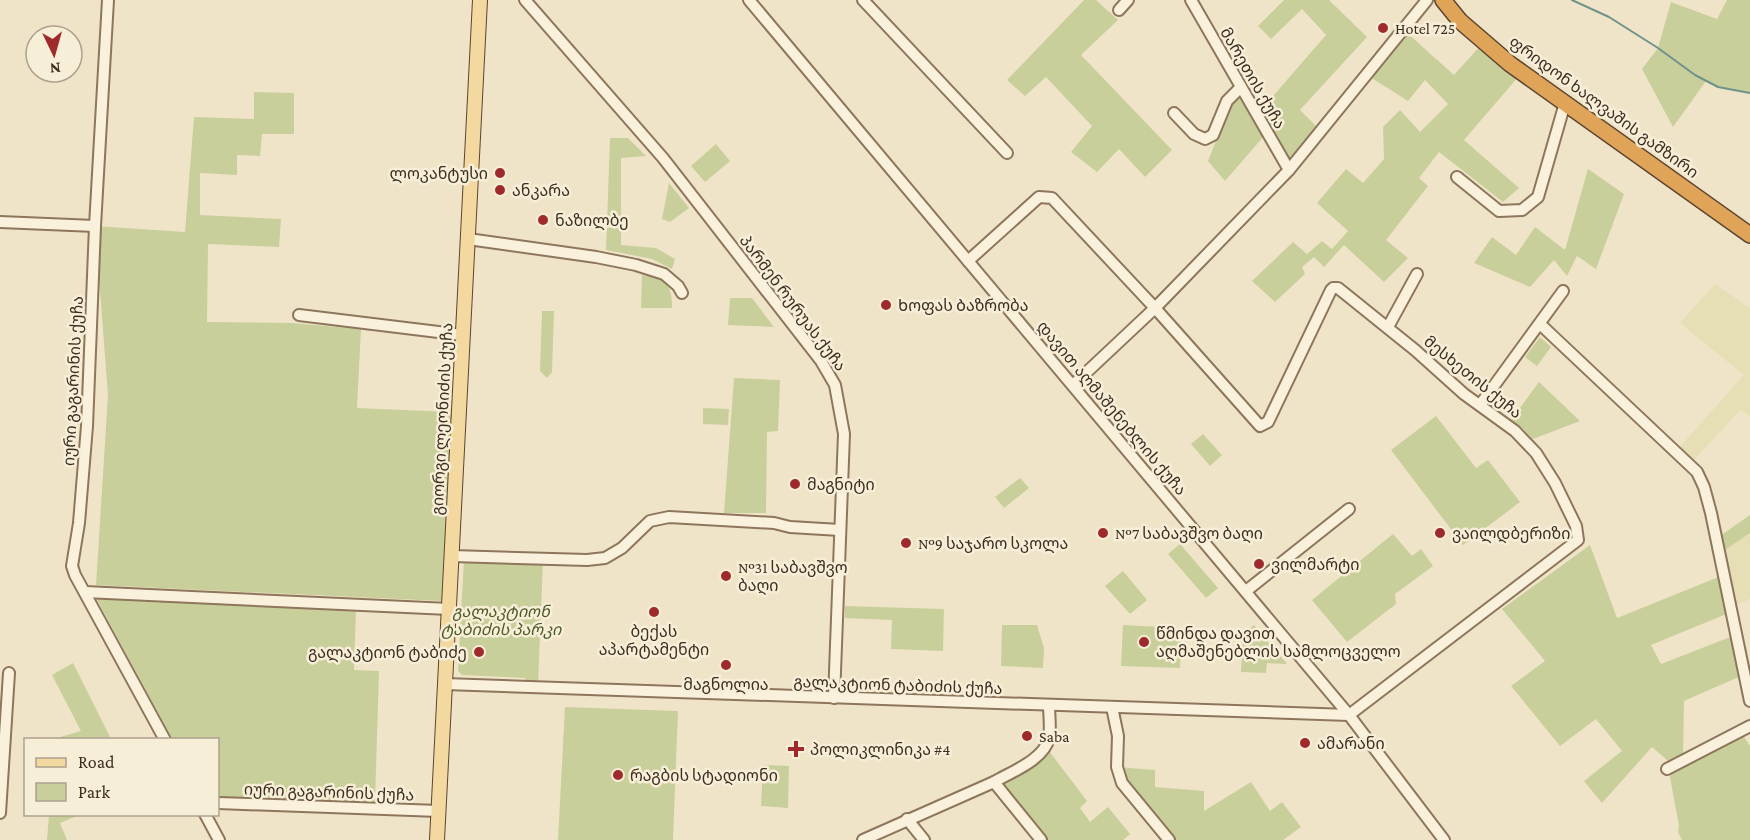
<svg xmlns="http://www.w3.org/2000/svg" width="1750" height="840" font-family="'Crimson Pro','Noto Sans Georgian',serif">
  <rect width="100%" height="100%" fill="#f0e4c8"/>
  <g fill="#e6deb5">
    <polygon points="1715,284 1750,308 1750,417 1741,409 1691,463 1677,450 1744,375 1680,323"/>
    <polygon points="1750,533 1750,599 1734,606 1722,552"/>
  </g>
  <g fill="#c9cf9b">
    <polygon points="1084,0 1096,0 1118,20 1081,55 1172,150 1145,177 1119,149 1097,172 1071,152 1092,126 1046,77 1025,96 1007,80"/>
    <polygon points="1284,0 1329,0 1367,37 1300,110 1317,127 1289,160 1260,111 1326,35 1302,9 1271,39 1258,26"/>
    <polygon points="1727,0 1750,0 1750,93 1718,87 1706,81 1673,127 1642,69 1658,48 1671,2 1717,19"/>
    <polygon points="1406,32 1454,75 1482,44 1519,76 1464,140 1519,188 1503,202 1439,152 1419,178 1428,186 1386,240 1408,258 1384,282 1344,245 1324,267 1314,257 1302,267 1305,274 1275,302 1252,281 1293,242 1307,254 1322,241 1332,249 1348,231 1317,203 1346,169 1363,183 1384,159 1383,127 1400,110 1420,132 1448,104 1425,80 1408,101 1370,77"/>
    <polygon points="254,92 294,93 294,134 262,134 260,156 237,155 237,175 200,173 200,215 281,219 279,247 208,244 207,322 291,323 361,329 357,408 452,412 442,601 96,585 108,395 95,226 185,232 194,117 254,119"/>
    <polygon points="1240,96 1264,136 1225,181 1208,161 1230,105"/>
    <polygon points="610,138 628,138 646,156 621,158 621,245 656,248 675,259 672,269 652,259 606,250"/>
    <polygon points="716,144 730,161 705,182 691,166"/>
    <polygon points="1588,169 1624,194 1596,269 1577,256 1567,276 1554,260 1530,287 1474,263 1492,237 1516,255 1535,227 1565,250"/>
    <polygon points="669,183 689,208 670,222 662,219"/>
    <path d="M642,275C666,280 672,283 672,308H641Z"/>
    <polygon points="730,298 752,298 774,327 728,325"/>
    <polygon points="542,311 554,311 552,372 547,378 540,371"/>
    <polygon points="1540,337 1551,347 1537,366 1525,357"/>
    <polygon points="734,378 780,380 778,431 767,432 766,513 724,513"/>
    <polygon points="1539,382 1580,421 1533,439 1522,428 1511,420"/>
    <polygon points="703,408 729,409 728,425 703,424"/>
    <polygon points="1436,416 1476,468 1488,460 1520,502 1463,545 1391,450"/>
    <polygon points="1203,434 1222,455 1210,466 1191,444"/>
    <polygon points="1020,478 1029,488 1004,508 995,497"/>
    <polygon points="1750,515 1750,533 1722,552 1720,536"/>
    <polygon points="1393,534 1412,556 1421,549 1433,566 1395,594 1396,604 1347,642 1312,600"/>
    <polygon points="1180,544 1218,588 1206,598 1168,554"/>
    <polygon points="1590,545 1617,618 1721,576 1729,613 1651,645 1661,664 1733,636 1741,676 1684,701 1683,760 1740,731 1750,746 1750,840 1682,840 1678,832 1679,826 1670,777 1675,767 1652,747 1602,803 1584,781 1622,751 1596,719 1560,746 1511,686 1545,661 1502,609"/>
    <polygon points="464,559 543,561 538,683 526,682 525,678 462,675 458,671"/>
    <polygon points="1123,571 1147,600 1130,614 1105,586"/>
    <polygon points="96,598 356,610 354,670 379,671 375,802 218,797 218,740 172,739"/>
    <polygon points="845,606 944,609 943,651 891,649 892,620 845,618"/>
    <polygon points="1002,625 1037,625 1044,648 1043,668 1001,666"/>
    <polygon points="1123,625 1182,628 1180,668 1121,666"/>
    <polygon points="1254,625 1287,664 1267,663 1266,673 1241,672 1243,635"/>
    <polygon points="73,663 111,739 57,739 57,738 81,731 52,675"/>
    <polygon points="565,707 678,711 673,840 558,840"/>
    <polygon points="1046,747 1087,801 1080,808 1090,822 1108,807 1130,834 1123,840 1037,840 994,782"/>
    <polygon points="763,765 789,766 788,808 761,806"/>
    <polygon points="1117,767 1155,770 1155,787 1204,791 1204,811 1251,782 1270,811 1282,802 1301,827 1283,840 1169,840 1122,783"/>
    <polygon points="49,815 79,815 60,823 67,840 47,840"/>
  </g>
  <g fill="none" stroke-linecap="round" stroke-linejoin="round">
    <polyline stroke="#6f938a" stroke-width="2" points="1572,0 1609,17 1658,48 1695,75 1718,87 1750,93"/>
    <g stroke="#8d765c" stroke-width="14">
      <g id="minor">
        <polyline points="108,0 95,226 87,426 79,523 72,566 75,575 165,740"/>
        <polyline points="525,0 663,158 821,361 835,385 844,434 834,698"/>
        <polyline points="749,0 1349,715 1444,840"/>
        <polyline points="863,0 1007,153"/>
        <polyline points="1191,0 1289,170"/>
        <polyline points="1119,10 1128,0"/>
        <polyline points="1174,113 1194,134 1205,139 1213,135 1227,101 1241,87"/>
        <polyline points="1457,177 1499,211 1522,210 1538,197 1565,103"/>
        <polyline points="0,222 95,226"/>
        <polyline points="468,239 596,257 636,265 664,274 678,286 682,293"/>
        <polyline points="968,261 1039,197 1052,198 1155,308 1260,426 1268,422 1331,290 1333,288 1338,288 1415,350 1464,394 1515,431 1536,453 1555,483 1576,526 1578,540 1349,715"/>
        <polyline points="299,315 463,335"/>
        <polyline points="1540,324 1697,472 1704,487 1711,513 1750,701"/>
        <polyline points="1388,327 1417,274"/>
        <polyline points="1073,385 1155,308 1289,170 1427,0"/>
        <polyline points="1480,405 1563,291"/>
        <polyline points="452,556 587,560 605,558 622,548 650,521 669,517 774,523 790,527 840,530"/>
        <polyline points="1246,591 1349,509"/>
        <polyline points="85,592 449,609"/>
        <polyline points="445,684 1349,715"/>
        <polyline points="1112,707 1118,736 1117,767 1122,783 1169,840"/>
        <polyline points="1667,769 1750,726"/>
        <path d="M994,782C1011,772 1044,760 1049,738C1051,728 1049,715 1049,705"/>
        <polyline points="218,803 439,811"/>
        <polyline points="0,813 9,673"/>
        <polyline points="205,814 219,840"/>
        <polyline points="907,819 924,840"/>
        <polyline points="863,840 994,782 1041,840"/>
      </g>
    </g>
    <g stroke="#5b4430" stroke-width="16">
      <polyline id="major" points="437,840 480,0"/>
    </g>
    <g stroke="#5b4430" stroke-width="18">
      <polyline id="highway" points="1443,0 1460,21 1510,64 1750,235"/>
    </g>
    <use href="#minor" stroke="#faf1dc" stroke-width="10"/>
    <use href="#major" stroke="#f3d9a0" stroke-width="14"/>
    <use href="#highway" stroke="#e0a458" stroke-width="15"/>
  </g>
  <g fill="#9e2a2b" stroke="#f7eed8" stroke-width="2">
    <circle cx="1383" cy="28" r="6"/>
    <circle cx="500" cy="173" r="6"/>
    <circle cx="500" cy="190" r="6"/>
    <circle cx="543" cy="220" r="6"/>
    <circle cx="886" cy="305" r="6"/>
    <circle cx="795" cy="484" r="6"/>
    <circle cx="1103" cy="533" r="6"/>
    <circle cx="1440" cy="533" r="6"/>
    <circle cx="906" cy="543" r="6"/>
    <circle cx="1259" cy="564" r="6"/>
    <circle cx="726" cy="576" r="6"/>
    <circle cx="654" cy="612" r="6"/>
    <circle cx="1144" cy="642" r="6"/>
    <circle cx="479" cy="652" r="6"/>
    <circle cx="726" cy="665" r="6"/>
    <circle cx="1027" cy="736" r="6"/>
    <circle cx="1305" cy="743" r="6"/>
    <path d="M793 740h6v6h6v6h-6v6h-6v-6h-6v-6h6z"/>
    <circle cx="618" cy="775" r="6"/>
  </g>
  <g text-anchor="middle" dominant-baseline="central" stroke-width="5" stroke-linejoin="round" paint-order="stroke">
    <g font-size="16" fill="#3d2e20" stroke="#f7eed8" text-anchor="start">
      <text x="1395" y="28">Hotel 725</text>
      <text x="488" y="173" text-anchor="end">ლოკანტუსი</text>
      <text x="512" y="190">ანკარა</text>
      <text x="555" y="220">ნაზილბე</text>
      <text x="898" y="305">Ხოფას Ბაზრობა</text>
      <text x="807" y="484">მაგნიტი</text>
      <text x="1115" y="533">№7 საბავშვო ბაღი</text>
      <text x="1452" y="533">ვაილდბერიზი</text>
      <text x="918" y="543">№9 საჯარო სკოლა</text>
      <text x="1271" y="564">ვილმარტი</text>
      <text x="738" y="567">№31 საბავშვო<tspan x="738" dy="18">ბაღი</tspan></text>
      <text x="654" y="631" text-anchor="middle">ბექას<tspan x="654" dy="18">აპარტამენტი</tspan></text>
      <text x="1156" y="633">წმინდა დავით<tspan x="1156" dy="18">აღმაშენებლის სამლოცველო</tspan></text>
      <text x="467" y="652" text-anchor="end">გალაკტიონ ტაბიძე</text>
      <text x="726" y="684" text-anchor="middle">მაგნოლია</text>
      <text x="1039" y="736">Saba</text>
      <text x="1317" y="743">ამარანი</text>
      <text x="810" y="749">პოლიკლინიკა #4</text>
      <text x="630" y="775">რაგბის სტადიონი</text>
    </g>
    <g font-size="16" fill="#3d2e20" stroke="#f7eed8">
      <text transform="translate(1253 78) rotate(60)">მარეთის ქუჩა</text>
      <text transform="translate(1604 107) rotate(36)">ფრიდონ ხალვაშის გამზირი</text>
      <text transform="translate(793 303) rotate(53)">პარმენ რურუას ქუჩა</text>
      <text transform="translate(1473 377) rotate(39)">მესხეთის ქუჩა</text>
      <text transform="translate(73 381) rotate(-87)">იური გაგარინის ქუჩა</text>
      <text transform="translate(1112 408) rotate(50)">დავით აღმაშენებლის ქუჩა</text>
      <text transform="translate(442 419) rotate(-87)">გიორგი ლეონიძის ქუჩა</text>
      <text transform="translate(898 685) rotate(2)">გალაკტიონ ტაბიძის ქუჩა</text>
      <text transform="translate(329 792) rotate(2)">იური გაგარინის ქუჩა</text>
    </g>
    <g font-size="16" font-style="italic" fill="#4d5a26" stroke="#f7eed8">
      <text x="501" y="611">გალაკტიონ<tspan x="501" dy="18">ტაბიძის პარკი</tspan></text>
    </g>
  </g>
  <rect x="24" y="738" width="195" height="78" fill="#f7eed8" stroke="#ada18e" stroke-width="1.5"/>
  <rect x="36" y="758" width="30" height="9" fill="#f3d9a0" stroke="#ada18e" stroke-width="1.5"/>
  <text x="78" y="768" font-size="18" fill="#3d2e20">Road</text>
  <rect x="36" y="783" width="30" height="18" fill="#c9cf9b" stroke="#ada18e" stroke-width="1.5"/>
  <text x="78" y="798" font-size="18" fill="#3d2e20">Park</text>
  <g transform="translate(54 54) rotate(175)"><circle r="28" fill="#f7eed8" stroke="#ada18e" stroke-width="1.5"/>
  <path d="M0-4.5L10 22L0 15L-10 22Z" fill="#9e2a2b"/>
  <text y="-9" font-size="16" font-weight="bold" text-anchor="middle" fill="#3d2e20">N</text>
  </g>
</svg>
